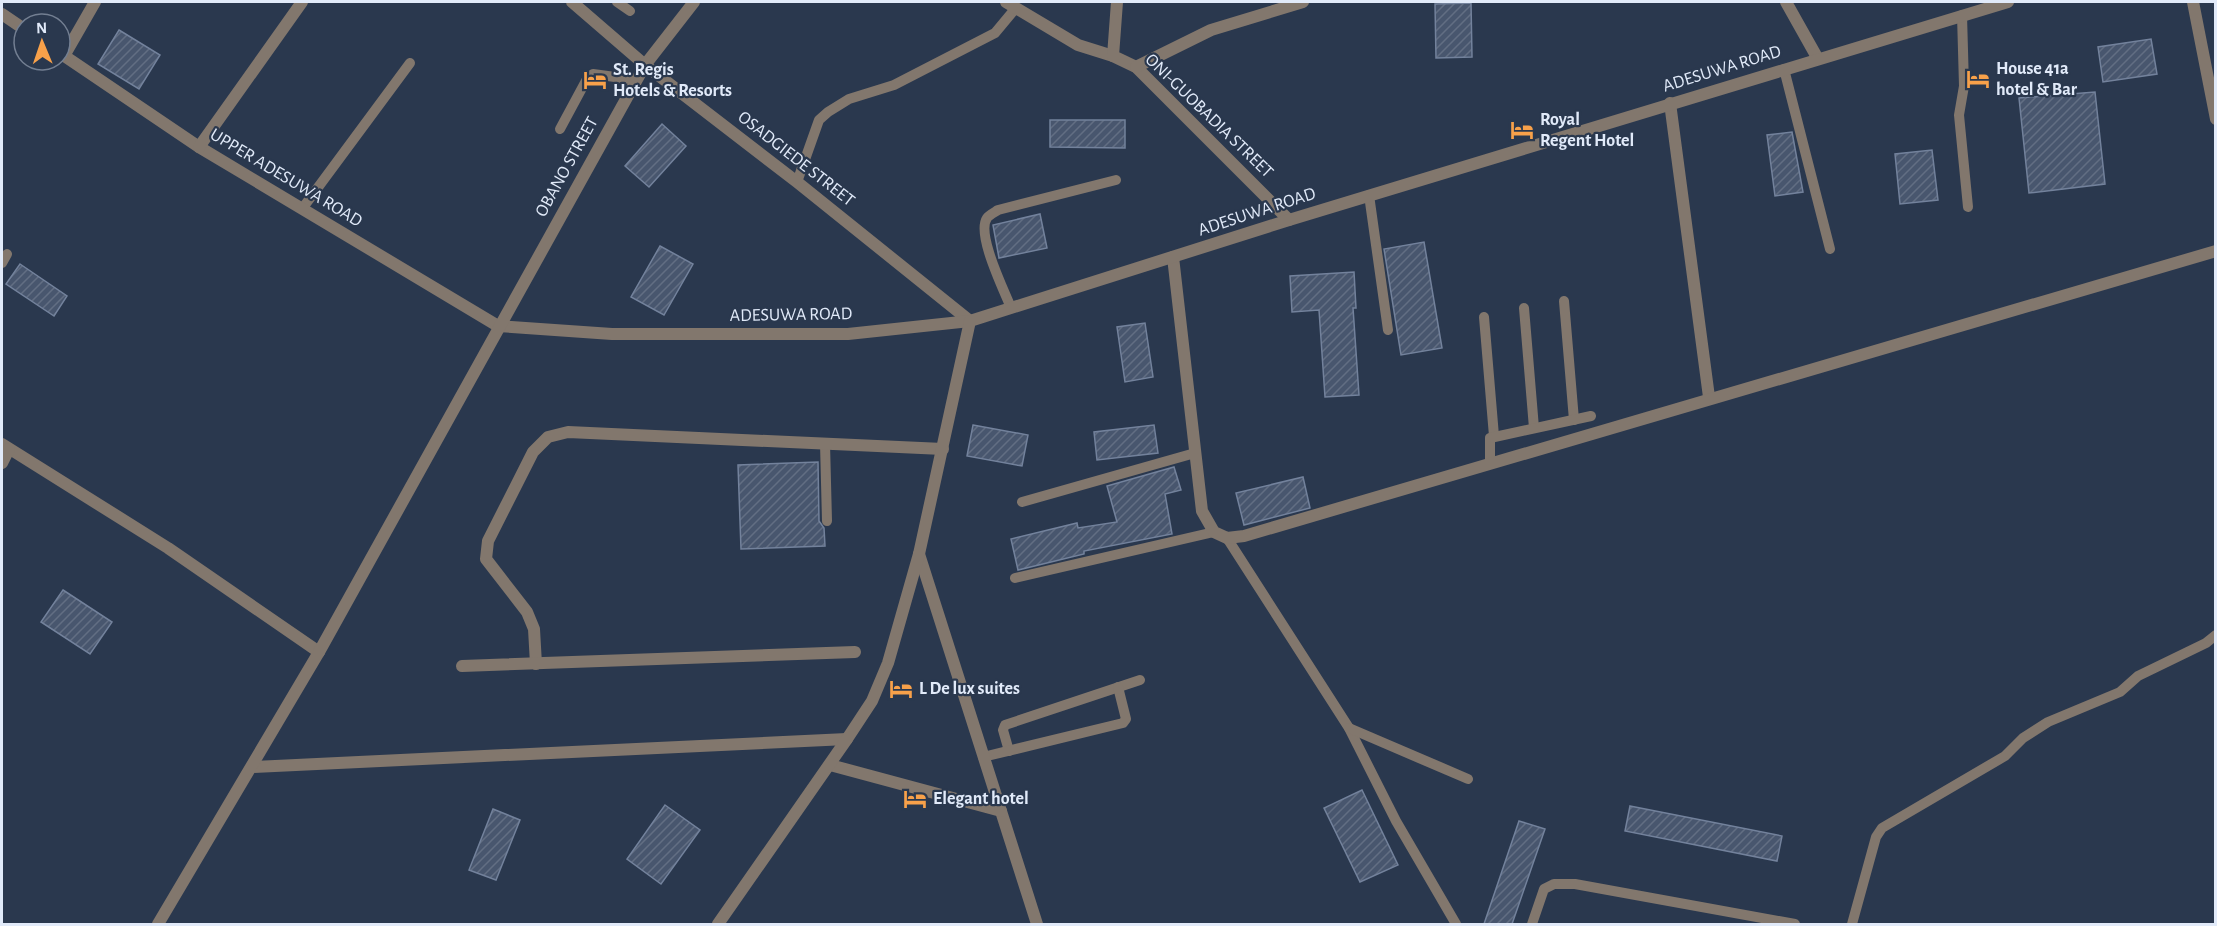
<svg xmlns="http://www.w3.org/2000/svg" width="2217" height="926" font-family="'Alegreya Sans',sans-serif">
  <defs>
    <pattern id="building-hatch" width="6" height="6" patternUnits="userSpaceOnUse" patternTransform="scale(1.5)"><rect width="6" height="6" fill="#48566e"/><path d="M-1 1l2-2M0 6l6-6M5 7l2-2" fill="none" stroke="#626e83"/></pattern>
  </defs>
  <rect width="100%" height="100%" fill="#2a384e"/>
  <g fill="url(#building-hatch)" stroke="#73829c" stroke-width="1.5">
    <polygon points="1471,3 1472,57 1436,58 1435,4"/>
    <polygon points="119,30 160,55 139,89 98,64"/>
    <polygon points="2151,39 2157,74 2103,82 2098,47"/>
    <polygon points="2095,92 2105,184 2029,193 2019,98"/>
    <polygon points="1050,120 1125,120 1125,148 1050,147"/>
    <polygon points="662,124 686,146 649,187 625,166"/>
    <polygon points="1792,132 1803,192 1775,196 1767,135"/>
    <polygon points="1932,150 1938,200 1900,204 1895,154"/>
    <polygon points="1040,214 1047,248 999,258 993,225"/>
    <polygon points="1424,242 1442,348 1401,355 1384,249"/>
    <polygon points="660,246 693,264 664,315 631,297"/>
    <polygon points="20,264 67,296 54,316 6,284"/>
    <polygon points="1354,272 1356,308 1353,308 1359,395 1325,397 1319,310 1292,312 1290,276"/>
    <polygon points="1145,323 1153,377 1125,382 1117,327"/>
    <polygon points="973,425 1028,435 1022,466 967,456"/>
    <polygon points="1154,425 1158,453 1097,460 1094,432"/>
    <polygon points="818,462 819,521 824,528 825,546 741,549 738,465"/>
    <polygon points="1174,467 1181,490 1165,494 1172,534 1084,551 1084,554 1018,570 1011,539 1077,523 1078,528 1117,522 1107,486"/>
    <polygon points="1303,477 1310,508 1244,525 1236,493"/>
    <polygon points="63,590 112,622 90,654 41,622"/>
    <polygon points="1362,790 1398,865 1360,882 1324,808"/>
    <polygon points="665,805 700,830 661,884 627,859"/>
    <polygon points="1630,806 1782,836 1777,861 1625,831"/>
    <polygon points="493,809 520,820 496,880 469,870"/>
    <polygon points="1519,821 1545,829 1512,924 1484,924"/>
  </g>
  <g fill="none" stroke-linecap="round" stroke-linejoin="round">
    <g stroke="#82776d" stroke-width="10">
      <polyline points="617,2 630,11"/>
      <polyline points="1962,15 1964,86 1959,115 1968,207"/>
      <polyline points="1784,69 1830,249"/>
      <polyline points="560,129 588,77 593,74 637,80"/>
      <polyline points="797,182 819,120 828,112 849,99 894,85 995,33 1015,9"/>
      <polyline points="1369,195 1388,330"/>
      <polyline points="302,209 410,63"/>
      <polyline points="2,263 7,254"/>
      <polyline points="1564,301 1574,420"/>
      <path d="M1011,308C1004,290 976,234 987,218C989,215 995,212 998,210L1116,180"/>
      <polyline points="1524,308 1534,428"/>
      <polyline points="1484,317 1494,436"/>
      <polyline points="825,443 827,521"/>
      <polyline points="1490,464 1490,438 1591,416"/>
      <polyline points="1022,502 1195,453"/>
      <polyline points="1227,538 1349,728 1396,821 1456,924"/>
      <polyline points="1015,578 1214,532"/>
      <polyline points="1349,728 1468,779"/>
      <polyline points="1009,751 1003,730 1005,725 1140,680"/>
      <polyline points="983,757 1123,723 1126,719 1118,687"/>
      <polyline points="1532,924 1544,889 1554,884 1575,884 1795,924"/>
      <polyline points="1852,924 1876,837 1882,828 2005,756 2023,738 2048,722 2120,692 2138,676 2206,643 2216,635"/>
    </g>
    <g stroke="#82776d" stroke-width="12">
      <polyline points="572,2 645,65 797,182 970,321"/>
      <polyline points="1006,2 1078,45 1113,56"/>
      <polyline points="1117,2 1113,56 1136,67 1289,220"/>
      <polyline points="1786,2 1818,59"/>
      <polyline points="2193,2 2216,119"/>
      <polyline points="2,14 24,29"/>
      <polyline points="60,53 199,147 498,326 612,334 848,334 970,321"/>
      <polyline points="64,56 95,2"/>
      <polyline points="1136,67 1211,30 1303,2"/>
      <polyline points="1670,103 1709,397"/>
      <polyline points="199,147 302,2"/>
      <polyline points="1173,257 1202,511 1214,532 1227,538 1244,536 2216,251"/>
      <polyline points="2,444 168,548 319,652"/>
      <polyline points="2,463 9,449"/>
      <polyline points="919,554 1037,924"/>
      <polyline points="536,664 534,629 527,612 486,559 488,541 533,452 548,437 568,432 943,449"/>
      <polyline points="462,666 855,652"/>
      <polyline points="830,765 1001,811"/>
      <polyline points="252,767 847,739"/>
      <polyline points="158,924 319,652 645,65 694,2"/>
    </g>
    <polyline stroke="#82776d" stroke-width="12" points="718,924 847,739 872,701 888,663 919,554 970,321 1289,220 2008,2"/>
  </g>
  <defs>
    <g id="hotel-bare" transform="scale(1.8)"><path d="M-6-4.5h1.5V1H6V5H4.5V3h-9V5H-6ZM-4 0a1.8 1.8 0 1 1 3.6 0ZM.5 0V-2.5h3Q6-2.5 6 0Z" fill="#f8a14a" stroke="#2a384e" stroke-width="2.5" paint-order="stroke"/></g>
  </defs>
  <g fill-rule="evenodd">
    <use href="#hotel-bare" x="1978" y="79"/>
    <use href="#hotel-bare" x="595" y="80"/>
    <use href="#hotel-bare" x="1522" y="130"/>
    <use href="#hotel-bare" x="901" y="689"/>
    <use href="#hotel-bare" x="915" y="799"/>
  </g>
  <g text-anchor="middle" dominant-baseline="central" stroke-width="4.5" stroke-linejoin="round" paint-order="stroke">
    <g font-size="18" fill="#e1eaf9" stroke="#2a384e">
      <text transform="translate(1722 69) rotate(-17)">ADESUWA ROAD</text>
      <text transform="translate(1209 116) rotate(44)">ONI-GUOBADIA STREET</text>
      <text transform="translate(796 159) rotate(38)">OSADGIEDE STREET</text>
      <text transform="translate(567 167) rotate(-61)">OBANO STREET</text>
      <text transform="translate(286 178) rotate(31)">UPPER ADESUWA ROAD</text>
      <text transform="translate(1257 212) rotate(-18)">ADESUWA ROAD</text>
      <text transform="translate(791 315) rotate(-1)">ADESUWA ROAD</text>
    </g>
    <g font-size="18" font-weight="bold" fill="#e1eaf9" stroke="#2a384e" text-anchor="start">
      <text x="1996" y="69">House 41a<tspan x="1996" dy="21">hotel &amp; Bar</tspan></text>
      <text x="613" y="70">St. Regis<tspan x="613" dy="21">Hotels &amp; Resorts</tspan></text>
      <text x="1540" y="120">Royal<tspan x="1540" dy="21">Regent Hotel</tspan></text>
      <text x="919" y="689">L De lux suites</text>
      <text x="933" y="799">Elegant hotel</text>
    </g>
  </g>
  <rect width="2217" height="926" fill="none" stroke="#e1eaf9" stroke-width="6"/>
  <g transform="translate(42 42) rotate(358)"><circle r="28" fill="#2a384e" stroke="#737f92" stroke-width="1.5"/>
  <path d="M0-4.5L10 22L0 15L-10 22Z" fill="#f8a14a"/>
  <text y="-9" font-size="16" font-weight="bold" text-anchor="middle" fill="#e1eaf9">N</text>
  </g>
</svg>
